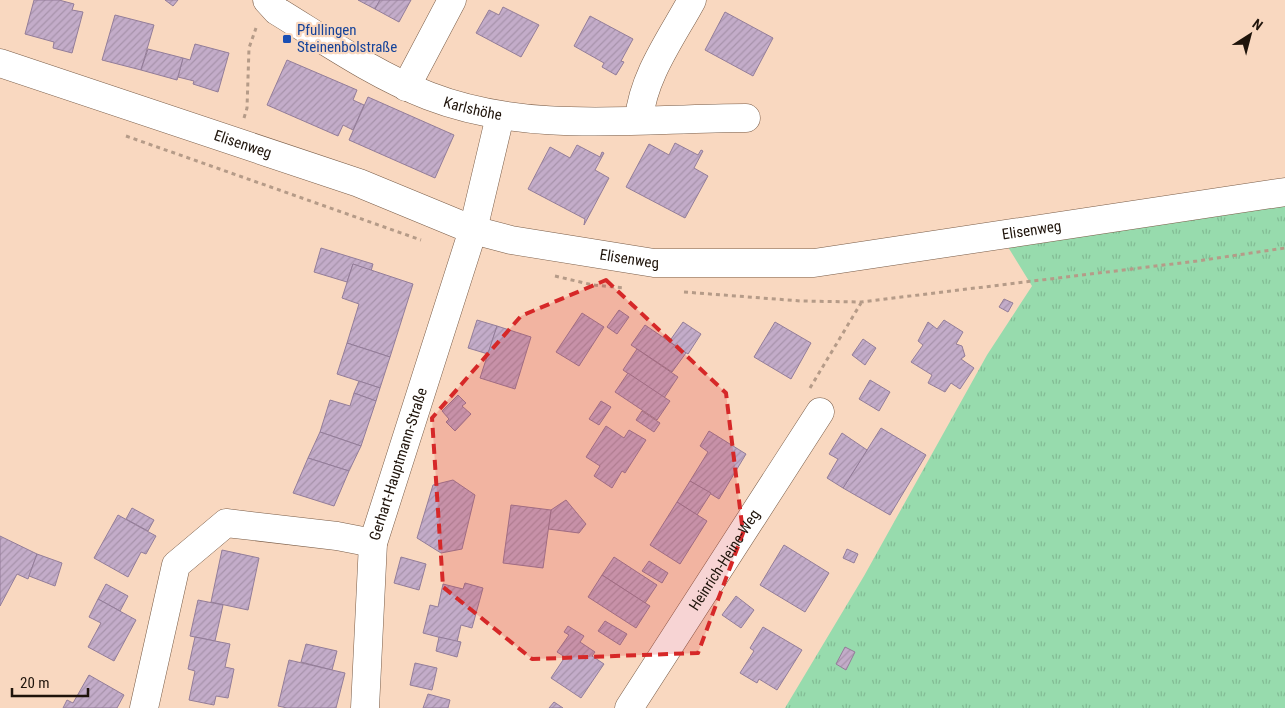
<svg xmlns="http://www.w3.org/2000/svg" width="1285" height="708" font-family="'Roboto Condensed',sans-serif">
  <defs>
    <pattern id="grass-tufts" width="24" height="20" patternUnits="userSpaceOnUse" patternTransform="scale(1.25)"><rect width="24" height="20" fill="#97dbad"/><path d="M3 7l-1-3M5 7V3M7 7l1-3M15 17l-1-3M17 17v-4M19 17l1-3" fill="none" stroke="#82bb94"/></pattern>
    <pattern id="building-hatch" width="6" height="6" patternUnits="userSpaceOnUse" patternTransform="scale(1.25)"><rect width="6" height="6" fill="#c3acc9"/><path d="M-1 1l2-2M0 6l6-6M5 7l2-2" fill="none" stroke="#a793ab"/></pattern>
  </defs>
  <rect width="100%" height="100%" fill="#f9d8c0"/>
  <polygon fill="url(#grass-tufts)" points="1285,203 1285,708 785,708 864,576 987,355 1032,286 1008,247"/>
  <g fill="url(#building-hatch)" stroke="#937d99">
    <polygon points="34,0 59,0 74,4 72,10 83,12 72,53 53,48 54,42 25,34"/>
    <polygon points="165,0 178,0 173,6"/>
    <polygon points="358,0 380,0 375,9"/>
    <polygon points="380,0 411,0 399,22 375,9"/>
    <polygon points="503,7 539,25 521,57 476,33 489,10 499,15"/>
    <polygon points="725,12 773,38 753,76 705,50"/>
    <polygon points="115,15 154,25 141,70 102,60"/>
    <polygon points="590,16 633,39 621,61 624,62 616,75 602,67 604,63 574,46"/>
    <polygon points="195,44 229,53 218,92 193,84 194,81 178,77 183,58 190,60"/>
    <polygon points="148,49 183,58 177,80 141,70"/>
    <polygon points="287,60 357,90 353,100 364,105 353,130 343,125 338,136 267,105"/>
    <polygon points="368,97 454,135 435,178 349,140"/>
    <polygon points="675,143 698,155 701,150 703,151 694,168 708,176 685,218 626,187 649,144 669,155"/>
    <polygon points="577,145 600,157 602,152 604,153 595,170 609,178 584,225 585,219 528,189 550,147 570,158"/>
    <polygon points="321,248 373,264 371,271 353,264 347,282 314,272"/>
    <polygon points="353,264 413,284 390,357 347,343 359,304 342,298"/>
    <polygon points="1004,299 1013,303 1008,312 999,307"/>
    <polygon points="619,310 629,317 617,334 607,327"/>
    <polygon points="582,313 604,327 579,366 556,352"/>
    <polygon points="477,320 497,326 488,354 468,348"/>
    <polygon points="944,320 963,332 956,344 962,346 965,356 961,359 974,368 960,389 951,383 945,392 928,383 932,375 911,362 923,345 918,341 928,322 937,329"/>
    <polygon points="683,322 701,334 688,354 669,342"/>
    <polygon points="775,322 811,343 791,379 754,357"/>
    <polygon points="645,325 686,353 672,372 631,345"/>
    <polygon points="497,326 531,337 515,389 480,378"/>
    <polygon points="863,339 876,348 865,365 852,355"/>
    <polygon points="347,343 390,357 380,388 337,374"/>
    <polygon points="637,349 678,377 664,398 623,370"/>
    <polygon points="628,373 670,401 657,420 615,392"/>
    <polygon points="870,380 890,392 879,411 859,399"/>
    <polygon points="359,381 380,388 376,401 354,393"/>
    <polygon points="354,393 376,401 361,446 320,432 330,400 350,406"/>
    <polygon points="458,395 466,403 462,406 471,414 455,431 446,422 449,419 442,411"/>
    <polygon points="601,401 611,407 599,425 589,419"/>
    <polygon points="642,411 660,423 654,432 636,420"/>
    <polygon points="606,426 624,438 629,430 646,440 625,473 622,471 612,488 594,476 600,466 586,457"/>
    <polygon points="881,428 926,455 890,515 843,488"/>
    <polygon points="709,431 746,454 719,499 690,481 708,452 700,446"/>
    <polygon points="320,432 361,446 349,471 308,458"/>
    <polygon points="842,433 867,450 843,488 827,478 838,459 829,454"/>
    <polygon points="308,458 349,471 334,506 293,493"/>
    <polygon points="453,480 475,495 462,549 441,553 417,538 433,485"/>
    <polygon points="690,481 711,493 697,515 677,502"/>
    <polygon points="566,500 586,524 579,533 548,529 551,510"/>
    <polygon points="677,502 707,521 680,564 650,545"/>
    <polygon points="511,505 551,510 543,568 503,563"/>
    <polygon points="132,508 154,520 148,531 126,519"/>
    <polygon points="118,515 156,536 146,554 141,552 128,577 94,558"/>
    <polygon points="0,536 37,554 28,579 17,574 0,606"/>
    <polygon points="784,545 829,573 805,612 760,585"/>
    <polygon points="847,549 858,554 854,563 843,558"/>
    <polygon points="222,550 259,558 248,610 211,602"/>
    <polygon points="37,554 62,563 55,586 29,576"/>
    <polygon points="401,557 426,564 419,590 394,583"/>
    <polygon points="614,557 657,585 645,603 602,575"/>
    <polygon points="649,561 668,573 662,583 642,571"/>
    <polygon points="602,575 650,606 636,628 588,597"/>
    <polygon points="465,583 483,588 472,628 461,625 457,642 423,633 430,605 438,607 443,584 463,589"/>
    <polygon points="106,584 128,596 120,611 98,599"/>
    <polygon points="736,596 754,610 741,628 722,615"/>
    <polygon points="98,599 136,620 114,661 88,647 101,623 89,617"/>
    <polygon points="198,600 223,605 215,641 190,636"/>
    <polygon points="605,621 627,634 620,645 598,631"/>
    <polygon points="568,626 584,636 580,642 595,652 592,656 604,664 581,698 551,678 565,657 557,652 569,635 564,632"/>
    <polygon points="763,627 802,650 777,690 759,679 757,683 740,673 754,651 750,648"/>
    <polygon points="195,637 230,644 225,667 234,669 228,698 216,696 214,705 189,700 195,671 188,669"/>
    <polygon points="439,637 461,642 457,657 436,651"/>
    <polygon points="306,644 337,651 332,670 301,662"/>
    <polygon points="845,647 855,652 846,670 836,664"/>
    <polygon points="289,660 345,673 336,708 287,708 278,706"/>
    <polygon points="415,663 437,668 432,690 410,685"/>
    <polygon points="89,675 124,695 117,708 63,708 67,700 73,703"/>
    <polygon points="428,694 450,700 448,708 423,708"/>
    <polygon points="554,702 563,708 549,708"/>
  </g>
  <g fill="none" stroke-linecap="round" stroke-linejoin="round">
    <g stroke="#795c47" stroke-width="29">
      <g id="minor">
        <path id="s1" d="M267,0L277,11C326,41 375,75 429,96C530,135 641,118 746,118"/>
        <path id="s2" d="M0,63L359,183L473,230L511,240L654,263H814L1285,192"/>
        <polyline points="406,87 452,0"/>
        <path d="M639,119C643,76 672,37 692,0"/>
        <polyline points="144,708 176,565 226,523 337,536 373,543"/>
        <path id="s3" d="M365,708L373,543L473,230L500,116"/>
        <path id="s4" d="M629,708L820,412"/>
      </g>
    </g>
    <g stroke="#b59b88" stroke-width="3" stroke-dasharray="4 4" stroke-linecap="butt">
      <polyline points="244,118 247,108 249,48 256,28"/>
      <polyline points="126,136 421,240"/>
      <polyline points="555,276 593,285 625,288"/>
      <polyline points="684,292 801,301 861,302 1197,261 1285,248"/>
      <polyline points="810,388 861,303"/>
    </g>
    <use href="#minor" stroke="#fff" stroke-width="28"/>
  </g>
  <path fill="#d62828" fill-opacity="0.2" stroke="#d62828" stroke-width="4" stroke-dasharray="10 6" stroke-linejoin="round" d="M606,280L726,393L743,533L698,653L532,659L443,587L432,418L521,316Z"/>
  <rect fill="#1a4fb4" stroke="#f9d8c0" stroke-width="2" x="282" y="34" width="10" height="10" rx="2.5"/>
  <g text-anchor="middle" dominant-baseline="central" stroke-width="4.5" stroke-linejoin="round" paint-order="stroke">
    <g font-size="15" fill="#164399" stroke="#f9d8c0" text-anchor="start">
      <text x="297" y="30">Pfullingen<tspan x="297" dy="17">Steinenbolstraße</tspan></text>
    </g>
    <g font-size="15" fill="#1f140b" stroke="#f9d8c0">
      <text stroke="none"><textPath href="#s1" startOffset="235">Karlshöhe</textPath></text>
      <text stroke="none"><textPath href="#s2" startOffset="256">Elisenweg</textPath></text>
      <text stroke="none"><textPath href="#s2" startOffset="1066">Elisenweg</textPath></text>
      <text stroke="none"><textPath href="#s2" startOffset="661">Elisenweg</textPath></text>
      <text stroke="none"><textPath href="#s3" startOffset="248">Gerhart-Hauptmann-Straße</textPath></text>
      <text stroke="none"><textPath href="#s4" startOffset="176">Heinrich-Heine-Weg</textPath></text>
    </g>
  </g>
  <g transform="translate(1250 35) rotate(36)" stroke="#f9d8c0" stroke-width="4" paint-order="stroke">
  <path d="M0-4L9 19L0 12L-9 19Z" fill="#1f140b"/>
  <text y="-8" font-size="14" font-weight="bold" text-anchor="middle" fill="#1f140b">N</text>
  </g>
  <path d="M12 688v8h76v-8" fill="none" stroke="#1f140b" stroke-width="2.5"/>
  <text x="20" y="688" font-size="15" fill="#1f140b" stroke="#f9d8c0" stroke-width="4" paint-order="stroke">20 m</text>
</svg>
